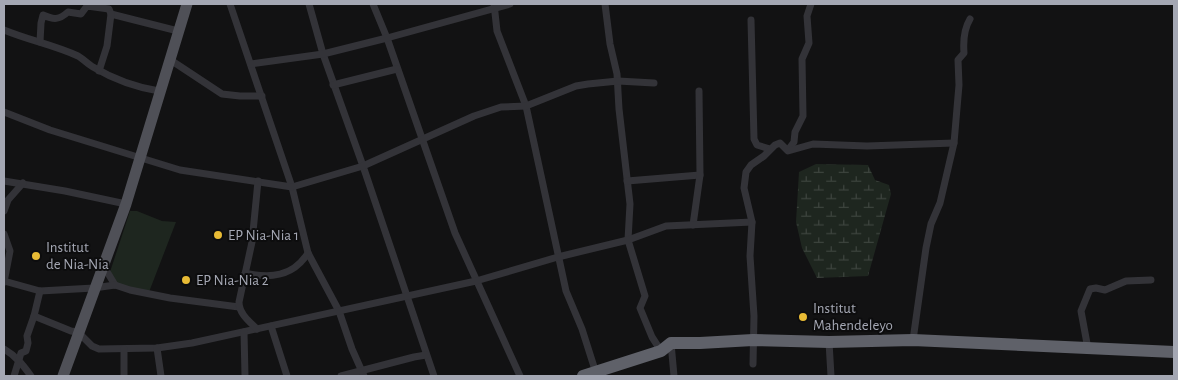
<svg xmlns="http://www.w3.org/2000/svg" width="1178" height="380" font-family="'Alegreya Sans',sans-serif">
  <defs>
    <pattern id="wetland-marsh" width="20" height="14" patternUnits="userSpaceOnUse" patternTransform="scale(1.25)"><rect width="20" height="14" fill="#1e261f"/><path d="M1 5h8M5 5V1M11 12h8M15 12V8" fill="none" stroke="#3c433d"/></pattern>
  </defs>
  <rect width="100%" height="100%" fill="#121213"/>
  <polygon fill="#1e261f" points="130,211 137,211 162,221 176,222 149,292 117,284 110,272"/>
  <polygon fill="url(#wetland-marsh)" points="816,164 868,165 875,180 889,185 891,194 868,276 817,278 802,248 796,222 799,172"/>
  <g fill="none" stroke-linecap="round" stroke-linejoin="round">
    <g stroke="#333338" stroke-width="7">
      <polyline points="230,4 292,187 308,253 339,311 352,349 364,376"/>
      <polyline points="309,4 323,54 363,166 434,376"/>
      <polyline points="373,4 387,38 455,233 520,376"/>
      <polyline points="494,4 497,31 526,106 566,291 582,329 596,373"/>
      <polyline points="605,4 610,44 617,74 619,109 630,204 628,240 645,296 640,308 652,337 661,351"/>
      <polyline points="751,20 754,139 757,145 770,149"/>
      <path d="M4,30C28,40 54,45 78,56C83,59 88,64 93,67C115,80 134,87 159,91"/>
      <path d="M40,42L41,23L43,15C54,20 59,20 68,12L81,14L87,6L109,9L111,14L178,31"/>
      <polyline points="169,59 222,94 240,96 262,96"/>
      <polyline points="251,64 323,54 387,38 510,4"/>
      <polyline points="99,71 107,46 111,14"/>
      <polyline points="333,85 397,69"/>
      <polyline points="4,112 50,130 180,170 292,187 363,166 474,116 501,107 526,106 576,86 588,84 618,81 654,83"/>
      <polyline points="788,150 794,142 795,132 803,116 802,59 809,43 807,16 811,4"/>
      <polyline points="4,181 65,191 126,204"/>
      <polyline points="627,181 700,175"/>
      <polyline points="4,211 8,200 23,183"/>
      <polyline points="693,225 700,175 699,91"/>
      <polyline points="4,234 10,251 4,282"/>
      <polyline points="103,265 115,285"/>
      <path d="M245,273C270,279 293,277 308,253"/>
      <polyline points="4,281 40,291 94,288 115,285 130,290 170,298 239,307"/>
      <polyline points="34,316 71,331 78,332 92,346 99,349 157,348 192,343 476,281 558,257 628,240 666,226 752,222"/>
      <polyline points="271,326 287,376"/>
      <path d="M257,329C250,322 239,314 239,302L252,242L258,181"/>
      <polyline points="244,332 245,376"/>
      <path d="M913,340L926,248L931,224L940,203L954,143L959,85L958,60L964,53C963,40 964,29 970,19"/>
      <polyline points="829,342 831,376"/>
      <polyline points="671,343 674,376"/>
      <polyline points="157,348 161,376"/>
      <path d="M4,349C16,356 23,365 31,376"/>
      <polyline points="124,349 124,376"/>
      <polyline points="1088,349 1081,311 1090,289 1096,288 1105,290 1126,281 1151,280"/>
      <polyline points="753,364 754,316 750,256 752,222 744,188 746,172 751,165 764,156 775,145 780,143 788,151 813,144 867,146 954,143"/>
      <polyline points="14,376 21,353 26,351 28,343 27,336 34,316 40,291"/>
      <polyline points="341,376 414,357 426,355"/>
    </g>
    <polyline stroke="#4f5057" stroke-width="11" points="63,376 126,204 187,4"/>
    <polyline stroke="#5f6169" stroke-width="12" points="583,376 661,351 671,343 700,343 753,340 829,342 913,340 1174,352"/>
  </g>
  <g fill="#e8bb35" stroke="#0d0d0e" stroke-width="2">
    <circle cx="218" cy="235" r="5"/>
    <circle cx="36" cy="256" r="5"/>
    <circle cx="186" cy="280" r="5"/>
    <circle cx="803" cy="317" r="5"/>
  </g>
  <g text-anchor="middle" dominant-baseline="central" stroke-width="4" stroke-linejoin="round" paint-order="stroke">
    <g font-size="15" fill="#a4a7b3" stroke="#0d0d0e" text-anchor="start">
      <text x="228" y="235">EP Nia-Nia 1</text>
      <text x="46" y="247">Institut<tspan x="46" dy="17">de Nia-Nia</tspan></text>
      <text x="196" y="280">EP Nia-Nia 2</text>
      <text x="813" y="308">Institut<tspan x="813" dy="17">Mahendeleyo</tspan></text>
    </g>
  </g>
  <rect width="1178" height="380" fill="none" stroke="#a4a7b3" stroke-width="10"/>
</svg>
